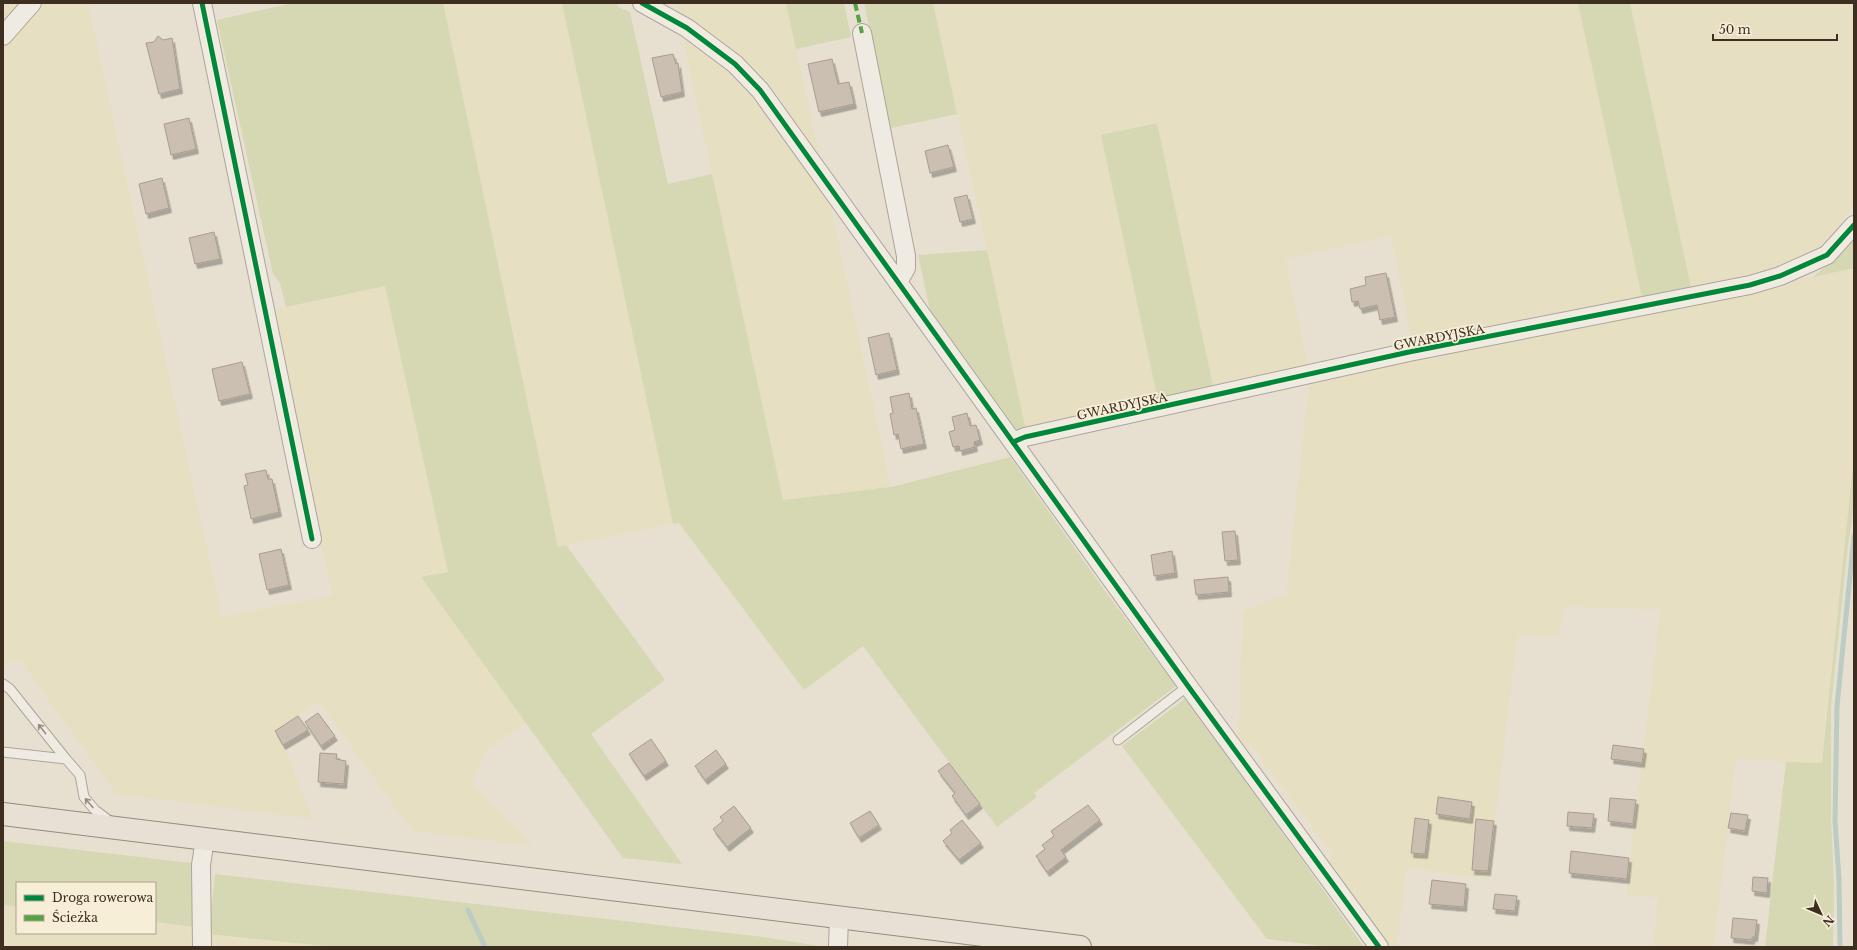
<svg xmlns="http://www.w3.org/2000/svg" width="1857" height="950" font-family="'Libre Baskerville',serif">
  <defs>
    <filter id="shadow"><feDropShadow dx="2.5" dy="4.5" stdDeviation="0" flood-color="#0004"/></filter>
  </defs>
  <rect width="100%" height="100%" fill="#e7e0d1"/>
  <g fill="#e6dfc2">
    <polygon points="3,3 27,3 3,31"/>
    <polygon points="38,3 88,3 222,617 332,595 271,311 385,286 448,573 421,578 527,723 489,747 472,783 533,846 412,831 319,702 275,731 283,745 313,819 116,794 20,660 3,664 3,44"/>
    <polygon points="443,3 562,3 673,524 558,547"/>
    <polygon points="675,3 786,3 822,165 762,79 741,58 678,15"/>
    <polygon points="933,3 1578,3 1643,302 1413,346 1391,236 1285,259 1309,368 1214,391 1156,123 1101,136 1159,405 1026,431"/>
    <polygon points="1630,3 1854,3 1854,204 1833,235 1802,260 1754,279 1692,292"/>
    <polygon points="681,31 753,90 829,196 891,487 782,500"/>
    <polygon points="1854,268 1854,456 1822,764 1736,759 1714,947 1653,947 1658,898 1626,894 1660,610 1564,606 1559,637 1518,634 1488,879 1407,868 1397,947 1391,947 1329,865 1332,854 1250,744 1249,754 1238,739 1243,611 1286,594 1309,381"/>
    <polygon points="3,905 17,906 17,933 155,933 155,922 193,927 193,947 3,947"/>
    <polygon points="209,934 333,947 209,947"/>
  </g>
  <g fill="#d6d7b3">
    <polygon points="293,3 443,3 558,547 566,545 665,680 591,734 682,864 623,858 421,577 448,572 385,286 286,307 280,283 273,274 217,20"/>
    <polygon points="562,3 617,3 618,7 630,12 668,184 712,174 783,500 891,487 1010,457 1108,595 1176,686 1034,793 1037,797 997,827 863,646 804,690 679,523 673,524"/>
    <polygon points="786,3 844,3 851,37 796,49"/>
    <polygon points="864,3 933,3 957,114 891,128"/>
    <polygon points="1578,3 1630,3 1692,292 1643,302"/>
    <polygon points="1157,123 1214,391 1159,405 1101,135"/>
    <polygon points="1854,234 1854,268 1813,277 1832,261"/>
    <polygon points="987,250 1026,431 1013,431 932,319 918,255"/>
    <polygon points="1854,456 1854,506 1847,553 1831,707 1831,818 1834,883 1833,947 1765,947 1786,762 1822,763"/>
    <polygon points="1186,698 1364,947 1330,947 1267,939 1122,746"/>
    <polygon points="3,841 191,863 193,927 155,922 155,883 17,883 17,906 3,905"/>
    <polygon points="215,874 763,937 826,947 333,947 209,934"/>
  </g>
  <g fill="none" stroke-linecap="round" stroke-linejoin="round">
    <g stroke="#bcccc2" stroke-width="5">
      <polyline points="468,910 485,947"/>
      <polyline points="1840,947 1839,879 1835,821 1837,706 1854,536"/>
    </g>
  </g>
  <g fill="#cbbfb2" stroke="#a89c90" filter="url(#shadow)">
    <polygon points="158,36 163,40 172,38 180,89 159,94 146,43 154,42"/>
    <polygon points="673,54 676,64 678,63 682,92 661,97 652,58"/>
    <polygon points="832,59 838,84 849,82 854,104 819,112 808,64"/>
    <polygon points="189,118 196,149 171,155 164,124"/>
    <polygon points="948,145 954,167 930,173 925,151"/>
    <polygon points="162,178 169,208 146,214 139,184"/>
    <polygon points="967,195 973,219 960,222 954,198"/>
    <polygon points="214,232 220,259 195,264 189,238"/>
    <polygon points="1386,273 1395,317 1380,320 1377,305 1360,309 1358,301 1352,302 1350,289 1366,285 1365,277"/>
    <polygon points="889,333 897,370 876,375 868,338"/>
    <polygon points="242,362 250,394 219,401 212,369"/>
    <polygon points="909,393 912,409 916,408 924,444 901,449 898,434 894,435 890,414 893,413 890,397"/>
    <polygon points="967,413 970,426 976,425 980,440 974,442 975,447 960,451 959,446 953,447 949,432 955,430 952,417"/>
    <polygon points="266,470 268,479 272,479 279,512 251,519 244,486 248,485 245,474"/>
    <polygon points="1235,531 1238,560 1225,561 1222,532"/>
    <polygon points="281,549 289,585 267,590 259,554"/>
    <polygon points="1172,551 1175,573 1154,576 1151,555"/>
    <polygon points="1228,577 1229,592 1196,595 1194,580"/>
    <polygon points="318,713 335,736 321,746 305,722"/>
    <polygon points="298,716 308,730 283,745 275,731"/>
    <polygon points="651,739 666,761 644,776 629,754"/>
    <polygon points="1613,745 1644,749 1642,763 1611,759"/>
    <polygon points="716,750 726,764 705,780 695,766"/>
    <polygon points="320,753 337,754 336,759 346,761 344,784 318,782"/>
    <polygon points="949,763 980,804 966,815 952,796 955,793 938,771"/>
    <polygon points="1438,797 1472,802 1470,819 1436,814"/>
    <polygon points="1610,798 1636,800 1633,824 1608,821"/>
    <polygon points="1088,805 1100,820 1061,850 1066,857 1047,872 1036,856 1045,849 1042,845 1054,836 1051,831"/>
    <polygon points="734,806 751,828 727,847 713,829 723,821 720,817"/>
    <polygon points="870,811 879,825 859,838 850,823"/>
    <polygon points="1568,812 1594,814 1592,828 1567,826"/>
    <polygon points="1731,813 1748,815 1745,831 1728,828"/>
    <polygon points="1415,818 1429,820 1425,854 1411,853"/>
    <polygon points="1476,819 1494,821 1488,871 1472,870"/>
    <polygon points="962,820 981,843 959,860 943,841 952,833 950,830"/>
    <polygon points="1571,851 1629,858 1627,879 1569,873"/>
    <polygon points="1753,877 1768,878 1767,893 1752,891"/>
    <polygon points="1432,880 1466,884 1464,907 1429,904"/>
    <polygon points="1495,894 1517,896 1515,911 1493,909"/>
    <polygon points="1733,918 1757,920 1755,937 1752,937 1752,940 1731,938"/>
  </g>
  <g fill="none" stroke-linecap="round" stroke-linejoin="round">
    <g stroke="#ada599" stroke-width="11">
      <g id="service">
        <polyline points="3,684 10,689 66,759"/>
        <polyline points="1118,740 1188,686"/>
        <polyline points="3,752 66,759 80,775 84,797 95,810 111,822"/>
      </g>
    </g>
    <g stroke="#ada599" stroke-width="20">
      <g id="minor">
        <polyline points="202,3 312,539"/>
        <polyline points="642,3 687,28 735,64 760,90 1188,686 1379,947"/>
        <polyline points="862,33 906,256 906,268 898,282"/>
        <polyline points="3,36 32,3"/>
        <polyline points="1013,442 1025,437 1409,352 1750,285 1780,276 1827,255 1854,225"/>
        <polyline points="202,947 201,865 205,839"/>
        <polyline points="838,947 839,917"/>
      </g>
    </g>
    <g stroke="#928b80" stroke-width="24">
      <polyline id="primary" points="3,814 1080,947"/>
    </g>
    <use href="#service" stroke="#efebe3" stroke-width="9"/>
    <use href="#minor" stroke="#efebe3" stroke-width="18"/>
    <use href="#primary" stroke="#e6e1d4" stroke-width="22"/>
    <polyline stroke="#54a441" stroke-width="4" stroke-dasharray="8 4" stroke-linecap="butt" points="855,3 862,33"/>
    <g stroke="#f7eed8" stroke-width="8">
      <g id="cycleway">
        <polyline points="202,3 312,539"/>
        <polyline points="642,3 687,28 735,64 760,90 1188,686 1379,947"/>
        <polyline points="1013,442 1025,437 1409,352 1750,285 1780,276 1827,255 1854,225"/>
      </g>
    </g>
    <use href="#cycleway" stroke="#00873e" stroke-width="5"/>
  </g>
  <defs><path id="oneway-shaft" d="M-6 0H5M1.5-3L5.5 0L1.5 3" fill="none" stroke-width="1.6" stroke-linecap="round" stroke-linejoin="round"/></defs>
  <g stroke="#968c82">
    <use href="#oneway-shaft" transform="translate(42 729) rotate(-128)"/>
    <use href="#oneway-shaft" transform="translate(89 803) rotate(-130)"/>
  </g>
  <g text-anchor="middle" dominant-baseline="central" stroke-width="3.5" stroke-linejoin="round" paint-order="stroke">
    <g font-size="12" fill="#3d2e20" stroke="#f7eed8">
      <text transform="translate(1439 337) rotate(-11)">GWARDYJSKA</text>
      <text transform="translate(1122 406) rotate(-12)">GWARDYJSKA</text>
    </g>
  </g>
  <rect width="1857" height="950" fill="none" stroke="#3d2e20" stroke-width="8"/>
  <rect x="16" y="882" width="140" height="52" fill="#f7eed8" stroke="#ada18e"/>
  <rect x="24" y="895" width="20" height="6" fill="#00873e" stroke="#ada18e"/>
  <text x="52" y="902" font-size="12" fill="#3d2e20">Droga rowerowa</text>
  <rect x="24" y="915" width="20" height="6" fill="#54a441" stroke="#ada18e"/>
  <text x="52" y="922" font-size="12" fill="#3d2e20">Ścieżka</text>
  <g transform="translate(1821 914) rotate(134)" stroke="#f7eed8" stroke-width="3" paint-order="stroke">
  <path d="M0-3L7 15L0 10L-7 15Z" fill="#3d2e20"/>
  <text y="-6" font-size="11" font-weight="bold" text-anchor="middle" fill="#3d2e20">N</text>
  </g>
  <path d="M1713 34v6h124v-6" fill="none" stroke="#3d2e20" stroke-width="2"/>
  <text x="1719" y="34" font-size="12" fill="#3d2e20" stroke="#f7eed8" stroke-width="3" paint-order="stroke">50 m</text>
</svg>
